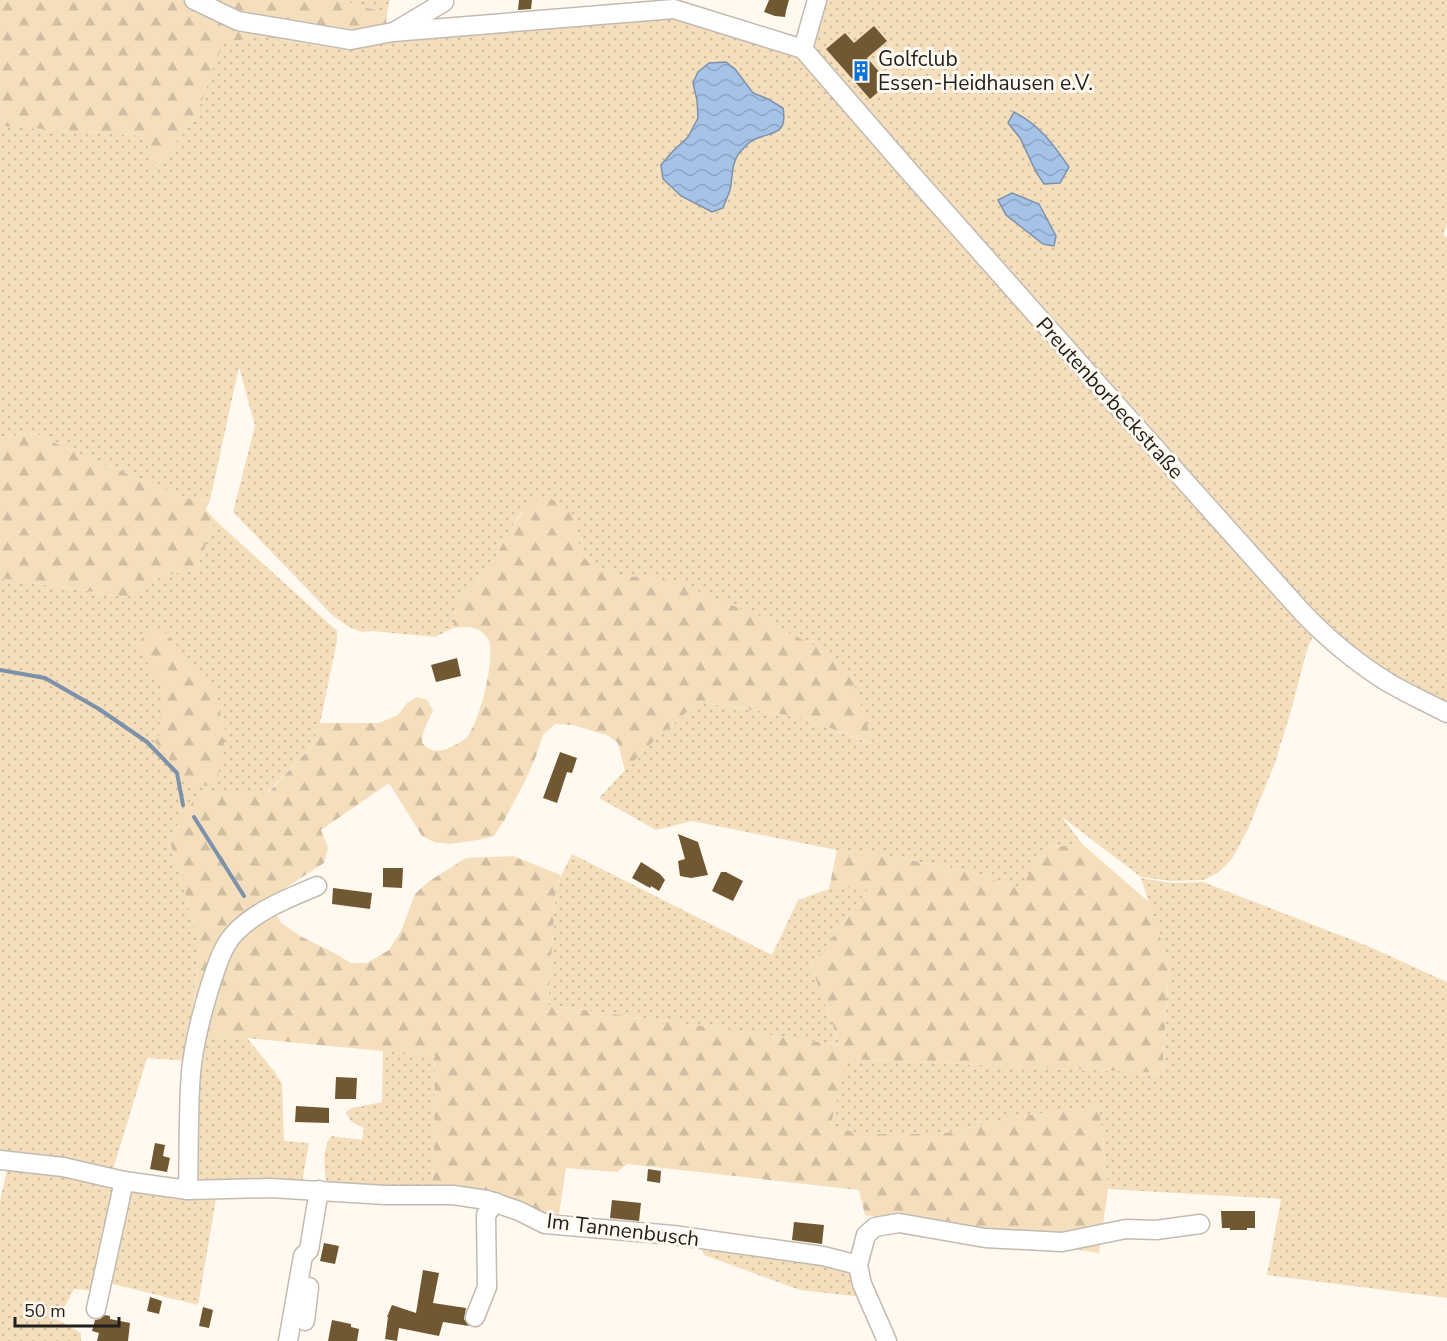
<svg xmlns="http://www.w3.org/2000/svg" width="1447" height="1341" font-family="'Nunito Sans',sans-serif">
  <defs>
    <pattern id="grass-dots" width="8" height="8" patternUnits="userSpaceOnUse" patternTransform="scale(1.5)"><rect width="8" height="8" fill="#f4debc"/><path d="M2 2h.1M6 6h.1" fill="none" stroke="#d1bea1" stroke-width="1.8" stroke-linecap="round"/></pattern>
    <pattern id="forest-firs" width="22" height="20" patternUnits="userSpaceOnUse" patternTransform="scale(1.5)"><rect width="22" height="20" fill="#f4debc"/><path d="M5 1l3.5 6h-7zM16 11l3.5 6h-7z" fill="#d1bea1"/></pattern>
    <pattern id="water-waves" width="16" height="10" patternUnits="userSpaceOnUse" patternTransform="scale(1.5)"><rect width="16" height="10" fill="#a5c2e7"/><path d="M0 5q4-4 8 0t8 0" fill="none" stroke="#8ea6c6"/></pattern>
  </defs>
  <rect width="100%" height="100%" fill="#fff9f0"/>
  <g fill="url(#grass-dots)">
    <polygon points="338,0 390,0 387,13"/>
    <polygon points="809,0 1447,0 1447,223 1443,236 1447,237 1447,710 1318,629 1311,640 1306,653 1292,707 1275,763 1248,829 1232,859 1218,873 1203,880 1171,881 1141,877 1062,817 1083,845 1047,847 1020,888 962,870 877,854 837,850 692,821 656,830 599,798 645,749 698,702 800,717 872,744 789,633 765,618 648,576 622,577 609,572 584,559 579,550 577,528 521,513 510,530 492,563 479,581 462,595 456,609 453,628 435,637 372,631 362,632 349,627 332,615 233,512 255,426 239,367 210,500 190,499 86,457 34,433 0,438 0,126 146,136 154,170 196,117 222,42 265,37 318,46 385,33 677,4 797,39"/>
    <polygon points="215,520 337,631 337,641 320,723 313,745 268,792 200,792 169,838 199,942 189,1061 147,1058 111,1176 217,1193 198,1305 97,1280 95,1291 74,1289 58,1320 81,1333 81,1341 0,1341 0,1201 8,1165 0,1164 0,578 127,597 161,577 197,568"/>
    <polygon points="572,854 772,955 798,900 829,889 871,886 811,966 840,1045 548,1005 556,886"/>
    <polygon points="1141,878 1171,883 1203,882 1370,947 1447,982 1447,1298 1267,1275 1281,1199 1108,1189 1099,1106 1021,1116 941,1134 857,1134 831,1125 846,1059 1162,1073 1169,966"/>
    <polygon points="201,1034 247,1038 274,1071 282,1084 284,1141 309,1143 302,1183 197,1183 195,1139"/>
    <path d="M383,1051L435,1056L434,1149L432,1187L380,1190L327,1184C324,1169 322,1149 331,1136L362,1140L364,1128L352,1122L346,1114L347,1111L352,1108L382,1102Z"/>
    <polygon points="704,1241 856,1267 862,1297 800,1290 704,1255 702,1251"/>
  </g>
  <g fill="url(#forest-firs)">
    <polygon points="0,0 338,0 387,13 385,33 318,46 265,37 223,42 196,117 154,170 145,136 0,126"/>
    <polygon points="34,433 86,457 190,499 210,500 206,510 215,520 197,568 161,577 127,597 0,578 0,438"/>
    <path d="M548,498L560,503L572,514L577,528L579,550L585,559L609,572L622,577L648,576L684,585L731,605L765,618L789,633L826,651L853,680L873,744L800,717L698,702L645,749L625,771L618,743L609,736L573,725L555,724L543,735L536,756L526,779L505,819L494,836L478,840L449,844L434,842L422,836L389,783L321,830L328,848L324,863L268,899L281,923L302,937L336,954L351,963H367L389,950L401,931L415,894L428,882L466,858L513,856L561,875L556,886L548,1005L840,1045L811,966L870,887L829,889L837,850L877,854L962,870L1020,888L1047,847L1083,845L1149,902L1169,966L1162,1073L847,1059L831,1124L857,1134H941L1021,1116L1099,1106L1108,1189L1099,1253L865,1215L859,1190L627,1164L617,1172L566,1168L558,1220L432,1187L434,1149L435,1056L192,1033L199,942L169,838L200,791L269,792L313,745L320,723H379L398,715L407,703L417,697L427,700L433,710C429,721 421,732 422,743C431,752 439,753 451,747C457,744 466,740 469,734C481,716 493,666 490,644C490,641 486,635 483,633C474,625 464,627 453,628L456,609L462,595L479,581L492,563L510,530L530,502Z"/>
    <polygon points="151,626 166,633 212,687 226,732 216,786 192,785 155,742 159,735 162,686 137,645"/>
  </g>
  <g fill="url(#water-waves)" stroke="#7d91aa" stroke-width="1.5">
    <path d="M726,62L735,69L753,93L768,99L783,108C788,137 771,131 753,140C749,142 745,147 742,150C731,160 733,176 730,190C728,196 725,202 723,208L712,212L681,196L663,179L661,165L673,151L688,137L698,118L697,100L693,83L698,72L709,63Z"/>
    <path d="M1014,112C1040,125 1053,144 1069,167L1060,183L1044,184L1036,172L1020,138L1008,123Z"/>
    <polygon points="1012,193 1039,204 1056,236 1054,246 1043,244 1006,215 998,200"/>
  </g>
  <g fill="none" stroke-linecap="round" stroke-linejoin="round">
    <g stroke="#7d91aa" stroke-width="4">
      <polyline points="0,670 45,678 99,709 147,742 177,773 183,805"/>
      <polyline points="194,817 244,896"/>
    </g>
  </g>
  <g fill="#705833">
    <polygon points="519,0 532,0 531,9 518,10"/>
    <polygon points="769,0 789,0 786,11 785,17 775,16 764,12"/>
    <polygon points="874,26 887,41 867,58 889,83 870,99 826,49 845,33 854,43"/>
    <polygon points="457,658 461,676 436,682 431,665"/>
    <polygon points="560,752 577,758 572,773 567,772 557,803 543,798"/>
    <polygon points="678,834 698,842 708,875 691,878 680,876 678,861 685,859"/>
    <polygon points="641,862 660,874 665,880 659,891 651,886 650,888 632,878"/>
    <polygon points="383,868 403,868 402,888 383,887"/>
    <polygon points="721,872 726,872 743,881 733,901 712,891"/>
    <polygon points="333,888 372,893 370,909 332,904"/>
    <polygon points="336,1077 357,1078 356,1099 335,1099"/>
    <polygon points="296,1106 329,1108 329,1123 295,1122"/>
    <polygon points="155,1143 165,1145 163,1156 170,1158 167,1172 150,1169"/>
    <polygon points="648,1169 661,1171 660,1183 647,1181"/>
    <polygon points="612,1200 641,1203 639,1221 610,1218"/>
    <polygon points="1221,1211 1255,1211 1255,1228 1247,1228 1247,1230 1230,1230 1230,1228 1222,1228"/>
    <polygon points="794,1222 824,1225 822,1244 792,1240"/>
    <polygon points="324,1243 339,1246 335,1264 320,1261"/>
    <polygon points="423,1270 439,1273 433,1303 466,1308 464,1319 469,1326 443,1322 439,1336 399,1328 397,1341 385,1339 388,1317 387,1317 392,1305 416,1313"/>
    <polygon points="150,1297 162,1301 159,1314 147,1311"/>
    <polygon points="203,1307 213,1310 209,1328 199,1326"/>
    <polygon points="105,1315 110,1316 110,1319 130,1323 128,1341 97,1341 99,1333 92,1331 95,1320 100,1319"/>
    <polygon points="332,1320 351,1324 351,1327 359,1329 357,1341 328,1341"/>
  </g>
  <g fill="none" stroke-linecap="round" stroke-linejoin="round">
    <g stroke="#c2bbb1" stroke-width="21">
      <g id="minor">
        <path d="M194,0L238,21L351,40L393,32L674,9L803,49L907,169L1096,382L1303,613C1328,639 1358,664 1389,683C1408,694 1428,703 1447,713"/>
        <polyline points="397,30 444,2"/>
        <polyline points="803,49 817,0"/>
        <polyline points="0,1160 63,1167 124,1181 188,1190 270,1188 385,1195 453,1195 487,1200 519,1211 545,1224 673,1235 823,1256 858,1265 862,1284 887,1341"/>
        <path d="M188,1190C189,1151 188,1111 191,1072C194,1041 202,1012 211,983C217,966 222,947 234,934C256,910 289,898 317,886"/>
        <polyline points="858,1265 866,1235 875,1227 899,1223 985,1238 1062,1242 1126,1229 1156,1230 1200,1224"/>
        <polyline points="96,1309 124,1181"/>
        <polyline points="475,1317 487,1287 486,1215 495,1202"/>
        <polyline points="305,1321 309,1287"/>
        <polyline points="288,1341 303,1256 309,1250 319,1190"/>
      </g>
    </g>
    <use href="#minor" stroke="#fff" stroke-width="18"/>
  </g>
  <defs>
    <g id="building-bare" transform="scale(1.62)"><path d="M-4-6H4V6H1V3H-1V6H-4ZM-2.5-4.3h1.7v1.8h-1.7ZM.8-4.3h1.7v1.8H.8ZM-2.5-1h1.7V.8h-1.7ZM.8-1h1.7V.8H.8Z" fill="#0a73db" stroke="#fff9f0" stroke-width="2.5" paint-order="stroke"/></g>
  </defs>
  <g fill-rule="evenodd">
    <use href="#building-bare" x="861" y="71"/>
  </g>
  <g text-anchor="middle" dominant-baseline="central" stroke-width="6" stroke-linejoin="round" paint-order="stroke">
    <g font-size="21" fill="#211f1b" stroke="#fff9f0" text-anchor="start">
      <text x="878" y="59">Golfclub<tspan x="878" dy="24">Essen-Heidhausen e.V.</tspan></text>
    </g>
    <g font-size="21" fill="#211f1b" stroke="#fff9f0">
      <text transform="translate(1110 398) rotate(48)">Preutenborbeckstraße</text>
      <text transform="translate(623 1230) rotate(7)">Im Tannenbusch</text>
    </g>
  </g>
  <path d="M15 1317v9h104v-9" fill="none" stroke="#211f1b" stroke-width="3"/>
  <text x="24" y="1317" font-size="18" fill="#211f1b" stroke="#fff9f0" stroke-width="4.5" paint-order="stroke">50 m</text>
</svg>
